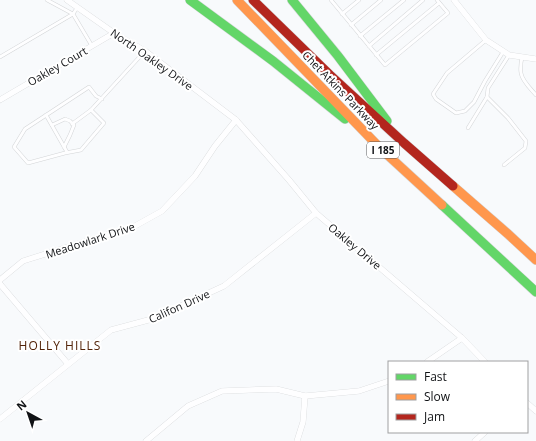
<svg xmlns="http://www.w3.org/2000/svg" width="536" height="441" font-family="'Open Sans',sans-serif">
  <rect width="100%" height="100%" fill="#f8fafc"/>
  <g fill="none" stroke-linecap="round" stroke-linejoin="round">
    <g stroke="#d3d5d7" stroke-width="4">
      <g id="lane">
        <polyline points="331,0 385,65 448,13 437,0"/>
        <polyline points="77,8 73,14 92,46"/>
        <polyline points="342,14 359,0"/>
        <polyline points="351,25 381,0"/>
        <polyline points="360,36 404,0"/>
        <polyline points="486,40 447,73 433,94 436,99 456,113 465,111 474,102 485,81 503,52"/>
        <polyline points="369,46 423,0"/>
        <polyline points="376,55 439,3"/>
        <polyline points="0,57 73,14 47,0"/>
        <path d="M522,57C521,62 520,68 521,73C522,81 531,89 536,95"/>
        <polyline points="102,99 96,96 89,87 25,129 14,147 28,163 65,153 81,150 104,123 91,110 145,51"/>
        <polyline points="46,115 67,152"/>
        <polyline points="72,124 91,110"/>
        <polyline points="52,125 65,119 70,121 74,125 70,135 64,147"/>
        <polyline points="468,128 487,97"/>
        <polyline points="504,165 525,148 526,141 508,118 487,97 488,88 509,55"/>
      </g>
    </g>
    <g stroke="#d3d5d7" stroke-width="6">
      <g id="street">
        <polyline points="67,0 114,33 145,51 236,120 289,180 316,213 462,338 485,362"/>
        <polyline points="454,0 486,40 509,55 536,59"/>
        <polyline points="0,100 114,33"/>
        <polyline points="0,280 23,261 135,226 162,211 195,176 215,146 236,120"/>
        <polyline points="0,284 68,364"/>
        <polyline points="427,362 462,338"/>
        <polyline points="527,403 536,411"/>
        <polyline points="0,419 111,330 152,319 224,286 316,213"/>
        <polyline points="146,441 188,406 222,391 276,389 305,396 359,391 389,381"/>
        <polyline points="297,441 303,422 305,396"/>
        <polyline points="475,441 485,432"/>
      </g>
    </g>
    <g stroke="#d3d5d7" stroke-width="10">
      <g id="fast">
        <polyline points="190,0 273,61 345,119"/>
        <polyline points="292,0 338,56 387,121"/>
        <polyline points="442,205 536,292"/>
      </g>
    </g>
    <g stroke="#d3d5d7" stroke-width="10">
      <g id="slow">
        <polyline points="237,0 380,148 442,205"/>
        <polyline points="453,186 508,234 536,260"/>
      </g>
    </g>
    <g stroke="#d3d5d7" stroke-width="10">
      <polyline id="jam" points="253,0 330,75 404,143 453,186"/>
    </g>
    <use href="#lane" stroke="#fefeff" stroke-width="3"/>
    <use href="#street" stroke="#fefeff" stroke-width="5.5"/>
    <use href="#fast" stroke="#63d668" stroke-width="9"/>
    <use href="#slow" stroke="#ff974d" stroke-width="9"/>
    <use href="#jam" stroke="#b3261e" stroke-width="9"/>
  </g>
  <g text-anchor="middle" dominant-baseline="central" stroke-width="4" stroke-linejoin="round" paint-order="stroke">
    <rect fill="#fff" stroke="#58595b" stroke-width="1" x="367" y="142" width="32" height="16" rx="3"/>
    <g font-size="10" font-weight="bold" fill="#101215">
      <text x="383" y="150">I 185</text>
    </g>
    <g font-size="11" fill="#101215" stroke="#fff">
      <text transform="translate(152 59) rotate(35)">North Oakley Drive</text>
      <text transform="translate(57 66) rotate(-30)">Oakley Court</text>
      <text transform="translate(341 90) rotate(46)">Chet Atkins Parkway</text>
      <text transform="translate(90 240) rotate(-18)">Meadowlark Drive</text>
      <text transform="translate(355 246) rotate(40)">Oakley Drive</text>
      <text transform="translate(179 306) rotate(-24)">Califon Drive</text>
    </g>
    <g font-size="12" letter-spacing="1" fill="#522308" stroke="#fff">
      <text x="60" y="345">HOLLY HILLS</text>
    </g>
  </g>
  <rect x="388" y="361" width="140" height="72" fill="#ffffff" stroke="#9fa0a1"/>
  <rect x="396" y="374" width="20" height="6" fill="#63d668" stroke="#9fa0a1"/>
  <text x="424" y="381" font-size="12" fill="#101215">Fast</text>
  <rect x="396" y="394" width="20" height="6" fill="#ff974d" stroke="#9fa0a1"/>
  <text x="424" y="401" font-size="12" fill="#101215">Slow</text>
  <rect x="396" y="414" width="20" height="6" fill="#b3261e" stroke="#9fa0a1"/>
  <text x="424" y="421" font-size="12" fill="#101215">Jam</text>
  <g transform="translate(28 413) rotate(320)" stroke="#ffffff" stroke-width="3" paint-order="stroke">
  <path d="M0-3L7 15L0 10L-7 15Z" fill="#101215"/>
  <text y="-6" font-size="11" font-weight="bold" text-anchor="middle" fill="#101215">N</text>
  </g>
</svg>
